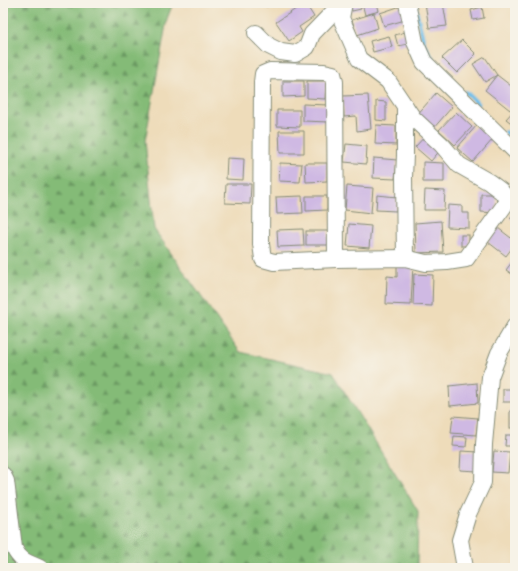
<svg xmlns="http://www.w3.org/2000/svg" width="518" height="571" font-family="'Playpen Sans',sans-serif">
  <defs>
    <pattern id="forest-firs" width="22" height="20" patternUnits="userSpaceOnUse"><rect width="22" height="20" fill="#84bb77"/><path d="M5 1l3.5 6h-7zM16 11l3.5 6h-7z" fill="#6b9962"/></pattern>
  </defs>
  <rect width="100%" height="100%" fill="#f7f3e8"/>
  <filter id="ink" filterUnits="userSpaceOnUse"><feTurbulence type="fractalNoise" baseFrequency=".025" numOctaves="2"/><feDisplacementMap in="SourceGraphic" scale="8" xChannelSelector="R" yChannelSelector="G"/><feConvolveMatrix kernelMatrix="1 2 1 2 8 2 1 2 1" color-interpolation-filters="sRGB"/></filter>
  <filter id="wash" filterUnits="userSpaceOnUse"><feTurbulence type="fractalNoise" baseFrequency=".012" numOctaves="4" result="noise"/><feDisplacementMap in="SourceGraphic" scale="16" xChannelSelector="R" yChannelSelector="G"/><feGaussianBlur stdDeviation="0.9" result="paint"/><feColorMatrix in="noise" values="0 0 0 0 0 0 0 0 0 0 0 0 0 0 0 0 0 1.4 0 .05"/><feComposite in="paint" operator="in"/></filter>
  <g filter="url(#wash)">
    <rect width="100%" height="100%" fill="#eedcba"/>
    <polygon fill="url(#forest-firs)" stroke="#527c56" points="3,3 173,3 167,19 145,141 154,229 240,352 333,373 418,511 417,568 3,568"/>
    <g fill="none" stroke-linecap="round" stroke-linejoin="round">
      <g stroke="#70bfea" stroke-width="4">
        <polyline points="416,9 424,44 435,63"/>
        <polyline points="466,92 478,104"/>
        <polyline points="506,132 515,139"/>
      </g>
    </g>
    <g id="blocks">
      <g fill="#cfb9e3">
        <polygon points="265,3 276,3 266,7"/>
        <polygon points="305,3 314,17 299,27 302,32 289,41 276,22"/>
        <polygon points="350,3 360,3 361,9 352,11"/>
        <polygon points="362,3 377,3 379,11 365,15"/>
        <polygon points="425,3 443,3 447,26 429,28"/>
        <polygon points="401,6 405,20 384,26 380,13"/>
        <polygon points="482,7 484,18 473,20 471,10"/>
        <polygon points="374,13 378,28 357,35 352,20"/>
        <polygon points="405,32 408,44 398,46 395,35"/>
        <polygon points="389,36 392,47 373,52 370,41"/>
        <polygon points="462,40 476,54 457,73 442,58"/>
        <polygon points="485,57 497,75 515,89 515,104 510,110 485,90 497,75 485,82 473,64"/>
        <polygon points="283,81 304,81 304,96 283,97"/>
        <polygon points="307,81 326,81 325,99 307,98"/>
        <polygon points="436,93 452,107 432,130 416,116"/>
        <polygon points="368,95 371,129 357,131 356,116 344,117 343,96"/>
        <polygon points="376,101 386,102 386,121 376,120"/>
        <polygon points="303,104 329,105 329,122 303,121"/>
        <polygon points="515,109 515,124 514,125 506,119"/>
        <polygon points="277,110 300,110 300,127 277,126"/>
        <polygon points="456,112 472,127 455,145 439,130"/>
        <polygon points="376,125 396,126 396,145 375,144"/>
        <polygon points="477,125 493,139 473,162 457,148"/>
        <polygon points="279,131 304,131 304,153 280,153"/>
        <polygon points="427,134 442,148 431,161 415,147"/>
        <polygon points="346,144 367,146 366,164 344,162"/>
        <polygon points="227,158 244,159 243,180 226,179"/>
        <polygon points="374,158 397,160 395,179 373,178"/>
        <polygon points="423,162 444,163 444,182 423,182"/>
        <polygon points="280,163 302,164 300,182 279,181"/>
        <polygon points="305,163 327,163 327,181 306,182"/>
        <polygon points="226,184 251,184 250,204 225,203"/>
        <polygon points="347,186 373,188 371,213 345,210"/>
        <polygon points="425,190 445,191 444,210 424,210"/>
        <polygon points="481,194 497,194 496,213 481,212"/>
        <polygon points="377,195 397,197 396,211 376,210"/>
        <polygon points="302,196 303,213 277,214 276,197"/>
        <polygon points="306,196 327,196 327,210 306,211"/>
        <polygon points="448,205 462,206 462,213 469,213 469,228 447,227"/>
        <polygon points="515,212 515,221 510,218"/>
        <polygon points="441,221 443,252 416,253 415,223"/>
        <polygon points="349,224 371,226 369,248 347,246"/>
        <polygon points="498,228 515,241 515,244 506,256 488,242"/>
        <polygon points="303,229 304,246 278,247 277,230"/>
        <rect x="306" y="231" width="22" height="14"/>
        <rect x="461" y="235" width="8" height="11"/>
        <polygon points="515,258 515,276 506,270"/>
        <polygon points="397,263 413,264 411,305 386,304 387,276 397,277"/>
        <polygon points="414,274 433,275 432,306 413,305"/>
        <polygon points="477,383 478,403 450,406 449,386"/>
        <rect x="503" y="389" width="12" height="13"/>
        <rect x="510" y="411" width="5" height="17"/>
        <polygon points="453,416 478,418 476,435 451,433"/>
        <polygon points="506,435 515,435 515,446 505,446"/>
        <polygon points="454,436 467,437 466,447 453,446"/>
        <polygon points="461,451 479,452 477,471 460,470"/>
        <polygon points="494,451 510,452 508,473 492,472"/>
      </g>
    </g>
  </g>
  <g filter="url(#ink)">
    <use href="#blocks" fill-opacity="0" stroke="#868c77" stroke-width="1"/>
    <g fill="none" stroke-linecap="round" stroke-linejoin="round">
      <g stroke="#868c77" stroke-width="18">
        <g id="street">
          <polyline points="407,3 415,42 424,62 515,151"/>
          <polyline points="256,33 269,46 281,52 295,54 307,47 312,34 342,3"/>
          <polyline points="405,258 404,177 405,155 405,106"/>
          <polyline points="336,259 335,82 333,74 324,72 270,71 263,74 262,82 261,244 263,259 274,262 336,259 405,258 426,263 447,262 466,259 504,206 507,199 501,191 489,182 459,165 442,145 413,118 388,81 359,59 341,18 344,3"/>
          <path d="M3,475L6,481L14,548C20,561 27,562 40,568"/>
          <polyline points="465,568 460,540 468,514 483,482 484,444 490,377 499,353 515,326"/>
        </g>
      </g>
      <use href="#street" stroke="#fff" stroke-width="16"/>
    </g>
  </g>
  <rect width="518" height="571" fill="none" stroke="#f7f3e8" stroke-width="16"/>
</svg>
